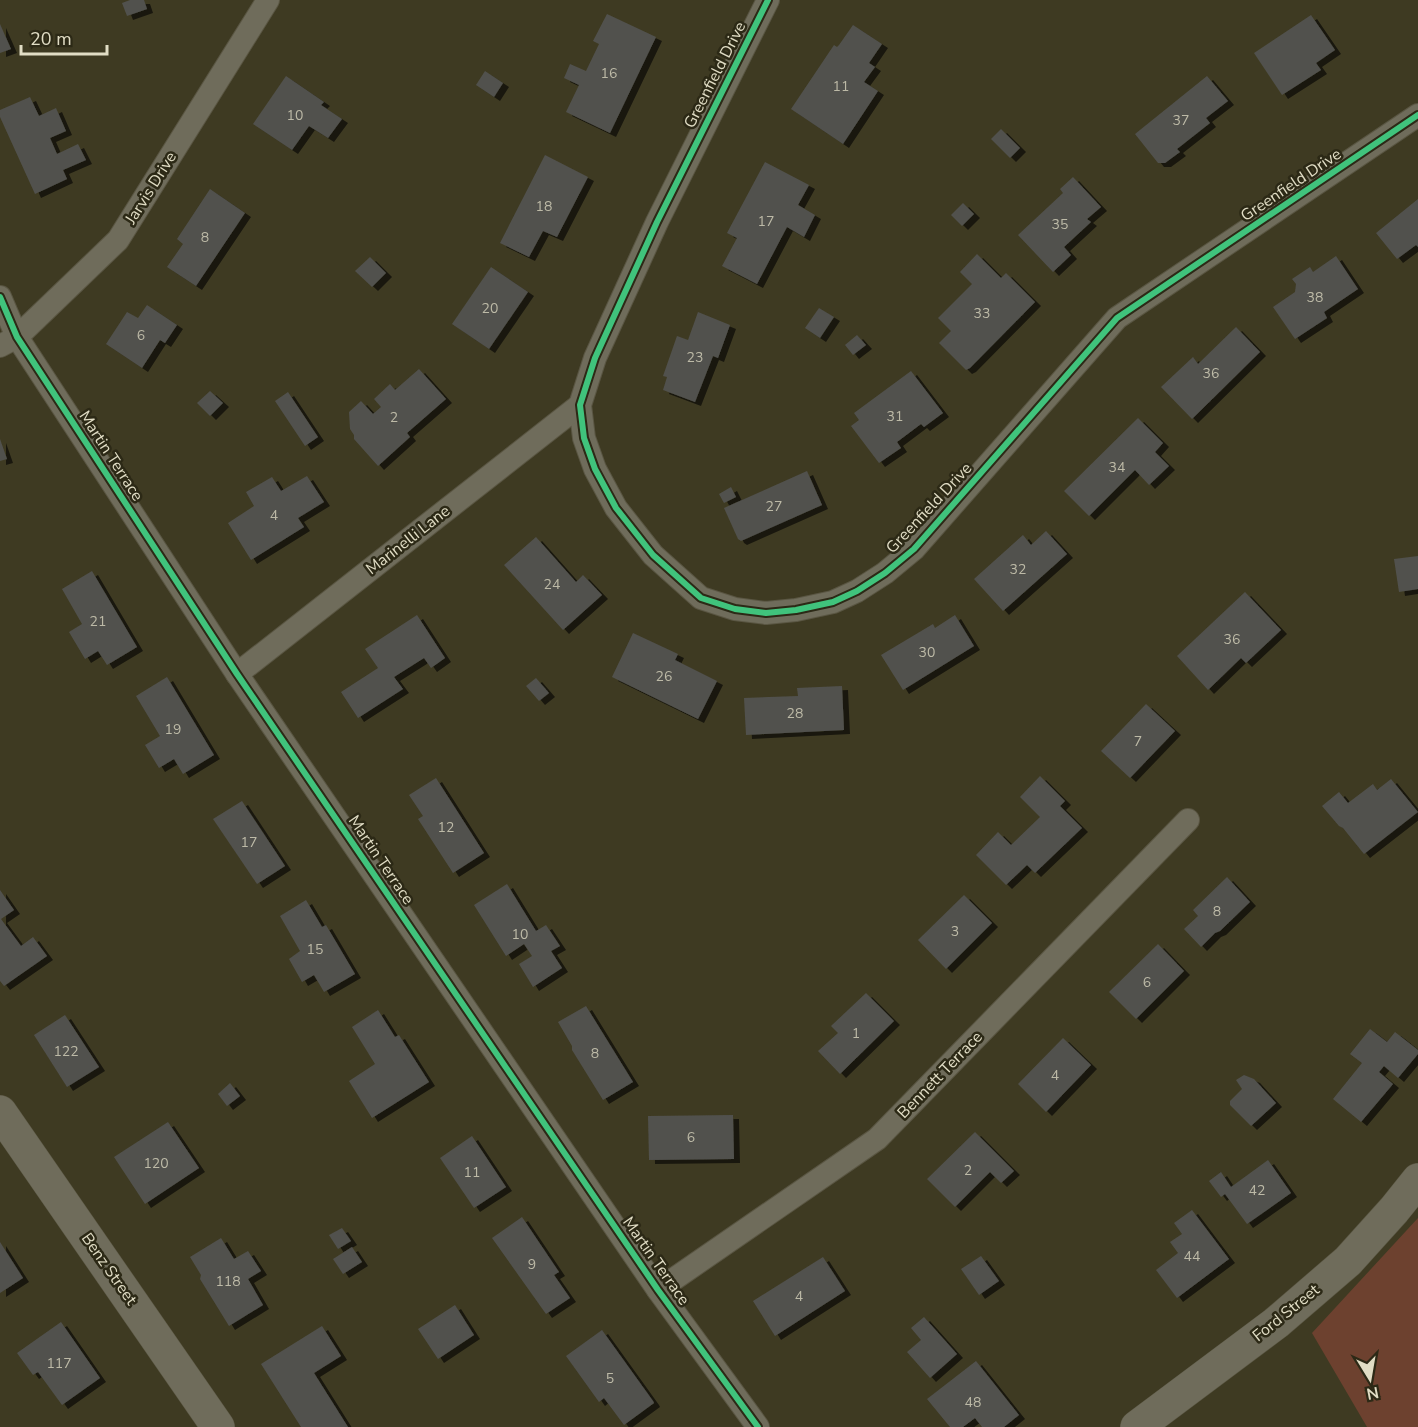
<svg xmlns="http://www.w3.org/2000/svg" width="1418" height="1427" font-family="'Nunito Sans',sans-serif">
  <defs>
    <filter id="shadow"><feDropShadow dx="6" dy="4" stdDeviation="0" flood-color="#0009"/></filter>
  </defs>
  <rect width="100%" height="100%" fill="#3e3a22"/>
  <polygon fill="#6d412f" points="1418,1218 1418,1427 1367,1427 1312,1333"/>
  <g fill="#51514d" filter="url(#shadow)">
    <polygon points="130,0 144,0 147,9 127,16 122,3"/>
    <polygon points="607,14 656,37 610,133 566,112 579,85 564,78 570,64 586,71 599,44 593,41"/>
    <polygon points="1311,15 1335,50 1316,63 1321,70 1282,95 1254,53"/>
    <polygon points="0,24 11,49 0,53"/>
    <polygon points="853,25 882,44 869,63 875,67 864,82 878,91 843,144 791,109 834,45 837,47 839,45"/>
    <polygon points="485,71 503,83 494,97 476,85"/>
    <polygon points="286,76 324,102 321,105 342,119 328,138 309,126 292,150 253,124"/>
    <polygon points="1207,76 1228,101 1206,118 1210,123 1177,149 1180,152 1165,163 1158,163 1135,134"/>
    <polygon points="30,97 39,116 56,108 66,131 50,138 57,154 78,144 86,160 63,170 67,179 35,194 0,117 0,110"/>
    <polygon points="1001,129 1020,148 1010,158 991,139"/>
    <polygon points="545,155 588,177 557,237 543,231 529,257 500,243"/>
    <polygon points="765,162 809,185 798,205 815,215 804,237 787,227 757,284 722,266 737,238 727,233"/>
    <polygon points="1073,177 1101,207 1087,219 1091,222 1064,247 1071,255 1053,272 1018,235 1063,193 1060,189"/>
    <polygon points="210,189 245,213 196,286 167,267 183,244 177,239"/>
    <polygon points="1418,199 1418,247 1416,245 1397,259 1376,233"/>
    <polygon points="963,203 974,214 962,226 951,215"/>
    <polygon points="977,254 1001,278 1006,273 1035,302 970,368 966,370 939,343 951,331 938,318 972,284 960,272"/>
    <polygon points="1336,256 1358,289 1324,312 1327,318 1295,339 1273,307 1295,292 1296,284 1292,279 1310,267 1313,272"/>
    <polygon points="370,257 386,273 372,287 355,271"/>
    <polygon points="491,267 528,292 489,349 452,324"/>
    <polygon points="147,305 177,325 165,343 160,340 142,368 106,344 127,312 138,318"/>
    <polygon points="819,308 834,317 820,338 805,328"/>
    <polygon points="698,312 730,325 718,358 713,356 695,402 663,390 667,377 663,376 677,336 688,340"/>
    <polygon points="1236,327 1260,352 1192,419 1161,387 1193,357 1198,364"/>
    <polygon points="857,335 866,345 853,355 845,345"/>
    <polygon points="419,369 446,399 407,433 410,437 378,466 354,439 354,435 350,429 349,412 361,401 373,414 381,407 374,399 390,384 395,390"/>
    <polygon points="911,371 943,413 924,427 921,424 897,442 901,448 879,463 851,426 859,420 854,413"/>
    <polygon points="210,391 223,403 210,416 197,403"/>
    <polygon points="288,392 318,437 305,446 275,401"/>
    <polygon points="1138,418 1163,443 1155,452 1169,466 1149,485 1135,470 1089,516 1064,491"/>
    <polygon points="0,439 7,459 0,461"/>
    <polygon points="807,471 822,505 741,541 738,539 724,508"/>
    <polygon points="307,476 324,502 298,518 304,527 251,560 228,523 254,506 246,492 272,477 281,491"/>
    <polygon points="731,487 736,497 724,503 719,494"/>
    <polygon points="1046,531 1067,554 1003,611 974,579 1023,535 1031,545"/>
    <polygon points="536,537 576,582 583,575 602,595 563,630 504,565"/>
    <polygon points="1418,556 1418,589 1399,592 1394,559"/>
    <polygon points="92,571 137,647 107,665 98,651 85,659 69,632 82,624 62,589"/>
    <polygon points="1245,592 1281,630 1246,663 1241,658 1208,690 1177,656"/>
    <polygon points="417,615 445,658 431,668 424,658 394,677 403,689 358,718 341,692 378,668 365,649"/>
    <polygon points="955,615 974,646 903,690 881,655 933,624 935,628"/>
    <polygon points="633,633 678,654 675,660 717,681 698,719 612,677"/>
    <polygon points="167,677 214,755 183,774 174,759 159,768 145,745 160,736 136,696"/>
    <polygon points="536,678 549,693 539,701 526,686"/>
    <polygon points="842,686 844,730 746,735 744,698 798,696 797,688"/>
    <polygon points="1146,704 1175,731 1130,778 1101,751"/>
    <polygon points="1040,776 1065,801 1060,806 1082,828 1035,873 1027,865 1006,885 976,855 998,832 1011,845 1040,817 1020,797"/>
    <polygon points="436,778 484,853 453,873 418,819 423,816 409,795"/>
    <polygon points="1391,779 1418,812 1364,854 1343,828 1339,826 1322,806 1339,792 1348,803 1373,784 1377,790"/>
    <polygon points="242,801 285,866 257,884 213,819"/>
    <polygon points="1227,877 1250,902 1220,931 1215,933 1201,947 1184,929 1198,916 1193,910"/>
    <polygon points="507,884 536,931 546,925 560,946 551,951 562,968 533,987 519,964 532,956 524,944 506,956 474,905"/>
    <polygon points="0,890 14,910 1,919 21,946 33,937 47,956 4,986 0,981"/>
    <polygon points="964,895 992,923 946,969 918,940"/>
    <polygon points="306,900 322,927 326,925 355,974 324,992 314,975 302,982 289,959 300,951 280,916"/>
    <polygon points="1158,944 1184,971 1136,1019 1109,992"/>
    <polygon points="866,993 894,1021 840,1074 818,1051 838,1033 831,1026"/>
    <polygon points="586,1006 633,1082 603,1100 572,1050 572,1046 558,1022"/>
    <polygon points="378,1010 395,1037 399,1035 429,1082 372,1118 349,1081 375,1064 352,1027"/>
    <polygon points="65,1015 99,1067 67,1087 34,1035"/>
    <polygon points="1370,1029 1387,1042 1395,1032 1418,1050 1418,1054 1398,1078 1384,1066 1379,1072 1393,1084 1361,1122 1333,1099 1362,1063 1350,1054"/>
    <polygon points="1063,1038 1091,1065 1046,1112 1018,1084"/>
    <polygon points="1244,1075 1254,1079 1276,1103 1251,1126 1230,1105 1230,1101 1242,1089 1236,1080"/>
    <polygon points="230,1083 240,1096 227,1106 218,1094"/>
    <polygon points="733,1115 734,1159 649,1160 648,1116"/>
    <polygon points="168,1122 199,1168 145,1204 114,1157"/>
    <polygon points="975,1132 1014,1171 1001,1183 990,1172 955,1207 927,1179"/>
    <polygon points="472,1136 506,1187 474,1208 440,1158"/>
    <polygon points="1268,1160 1291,1193 1247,1224 1225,1194 1221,1197 1209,1181 1221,1172 1231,1187"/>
    <polygon points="1192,1210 1229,1259 1177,1298 1156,1270 1178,1253 1170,1242 1182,1234 1174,1223"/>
    <polygon points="522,1217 559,1272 554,1275 570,1298 546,1314 492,1238"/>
    <polygon points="342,1228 351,1241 338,1249 329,1235"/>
    <polygon points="221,1238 234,1259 248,1251 261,1271 248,1279 263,1305 229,1326 200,1279 201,1275 190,1257"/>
    <polygon points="0,1242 23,1278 0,1293"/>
    <polygon points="352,1247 362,1262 343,1274 333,1259"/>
    <polygon points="981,1256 999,1281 979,1295 961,1269"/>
    <polygon points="823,1257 845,1291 775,1336 753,1301"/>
    <polygon points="455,1305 474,1335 438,1359 418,1329"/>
    <polygon points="924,1317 957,1354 930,1378 907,1352 921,1340 911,1328"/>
    <polygon points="61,1322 100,1378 62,1405 38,1372 33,1375 17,1353"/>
    <polygon points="322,1326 341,1356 314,1373 348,1427 301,1427 261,1364"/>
    <polygon points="602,1330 653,1401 654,1403 624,1425 604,1398 599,1402 566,1356"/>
    <polygon points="976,1361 1019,1415 1004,1427 982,1427 975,1418 963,1427 950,1427 927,1399"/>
  </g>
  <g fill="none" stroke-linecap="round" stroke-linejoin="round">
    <g stroke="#5a5643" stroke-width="24">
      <g id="street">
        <polyline points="768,0 657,222 595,358 580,405 584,438 595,469 616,508 653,555 701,598 735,609 766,613 796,610 833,602 857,591 885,573 914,549 1117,318 1418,115"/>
        <polyline points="0,297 17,337 237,674 658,1290 758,1427"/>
        <polyline points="0,346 17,337 118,240 268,0"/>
        <polyline points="237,674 580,405"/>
        <polyline points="658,1290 877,1139 1188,820"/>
      </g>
    </g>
    <g stroke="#5a5643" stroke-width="34">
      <g id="secondary">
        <polyline points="0,1112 218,1427"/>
        <polyline points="1137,1427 1276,1323 1348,1261 1394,1210 1418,1180"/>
      </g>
    </g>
    <use href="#street" stroke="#6f6c5b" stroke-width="22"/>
    <use href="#secondary" stroke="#6f6c5b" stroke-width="33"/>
    <g stroke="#2c2916" stroke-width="10">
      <g id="cycleway">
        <polyline points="768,0 657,222 595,358 580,405 584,438 595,469 616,508 653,555 701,598 735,609 766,613 796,610 833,602 857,591 885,573 914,549 1117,318 1418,115"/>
        <polyline points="0,297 17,337 237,674 658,1290 758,1427"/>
      </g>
    </g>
    <use href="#cycleway" stroke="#40c37c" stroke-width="6"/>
  </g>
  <g text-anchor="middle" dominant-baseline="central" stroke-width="5" stroke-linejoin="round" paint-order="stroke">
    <g font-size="14" fill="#bdbaa7">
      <text x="609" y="73">16</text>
      <text x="841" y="86">11</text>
      <text x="295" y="115">10</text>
      <text x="1181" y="120">37</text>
      <text x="544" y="206">18</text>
      <text x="766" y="221">17</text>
      <text x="1060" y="224">35</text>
      <text x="205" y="237">8</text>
      <text x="1315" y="297">38</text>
      <text x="490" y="308">20</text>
      <text x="982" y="313">33</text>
      <text x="141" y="335">6</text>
      <text x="695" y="357">23</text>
      <text x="1211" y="373">36</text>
      <text x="895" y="416">31</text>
      <text x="394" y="417">2</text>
      <text x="1117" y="467">34</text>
      <text x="774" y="506">27</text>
      <text x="274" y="515">4</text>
      <text x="1018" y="569">32</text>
      <text x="552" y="584">24</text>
      <text x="98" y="621">21</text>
      <text x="1232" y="639">36</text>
      <text x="927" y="652">30</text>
      <text x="664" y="676">26</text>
      <text x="795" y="713">28</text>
      <text x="173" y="729">19</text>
      <text x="1138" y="741">7</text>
      <text x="446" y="827">12</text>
      <text x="249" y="842">17</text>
      <text x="1217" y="911">8</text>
      <text x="955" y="931">3</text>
      <text x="520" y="934">10</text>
      <text x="315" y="949">15</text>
      <text x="1147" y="982">6</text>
      <text x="856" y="1033">1</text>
      <text x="66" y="1051">122</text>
      <text x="595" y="1053">8</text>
      <text x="1055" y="1075">4</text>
      <text x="691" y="1137">6</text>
      <text x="156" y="1163">120</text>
      <text x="968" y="1170">2</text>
      <text x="472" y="1172">11</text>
      <text x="1257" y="1190">42</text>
      <text x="1192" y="1256">44</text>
      <text x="532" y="1264">9</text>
      <text x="228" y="1281">118</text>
      <text x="799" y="1296">4</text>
      <text x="59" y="1363">117</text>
      <text x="610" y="1378">5</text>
      <text x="973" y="1402">48</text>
    </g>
    <g font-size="16" fill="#e1ddc5" stroke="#2c2916">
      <text transform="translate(715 75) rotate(-63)">Greenfield Drive</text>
      <text transform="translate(1291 185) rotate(-34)">Greenfield Drive</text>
      <text transform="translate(151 188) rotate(-58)">Jarvis Drive</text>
      <text transform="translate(111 456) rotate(57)">Martin Terrace</text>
      <text transform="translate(929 508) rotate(-47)">Greenfield Drive</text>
      <text transform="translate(408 540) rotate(-38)">Marinelli Lane</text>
      <text transform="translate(381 860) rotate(56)">Martin Terrace</text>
      <text transform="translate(940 1075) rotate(-46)">Bennett Terrace</text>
      <text transform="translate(656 1261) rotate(55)">Martin Terrace</text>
      <text transform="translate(109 1269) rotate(55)">Benz Street</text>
      <text transform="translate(1286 1313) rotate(-39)">Ford Street</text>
    </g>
  </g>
  <g transform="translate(1370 1379) rotate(169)" stroke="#2c2916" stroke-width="4.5" paint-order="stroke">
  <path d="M0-4.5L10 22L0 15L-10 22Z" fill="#e1ddc5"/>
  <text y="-9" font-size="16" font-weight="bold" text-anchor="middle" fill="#e1ddc5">N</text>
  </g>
  <path d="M21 45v9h86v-9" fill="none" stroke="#e1ddc5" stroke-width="3"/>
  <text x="30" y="45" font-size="18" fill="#e1ddc5" stroke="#2c2916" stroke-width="4.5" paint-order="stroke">20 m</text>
</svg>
